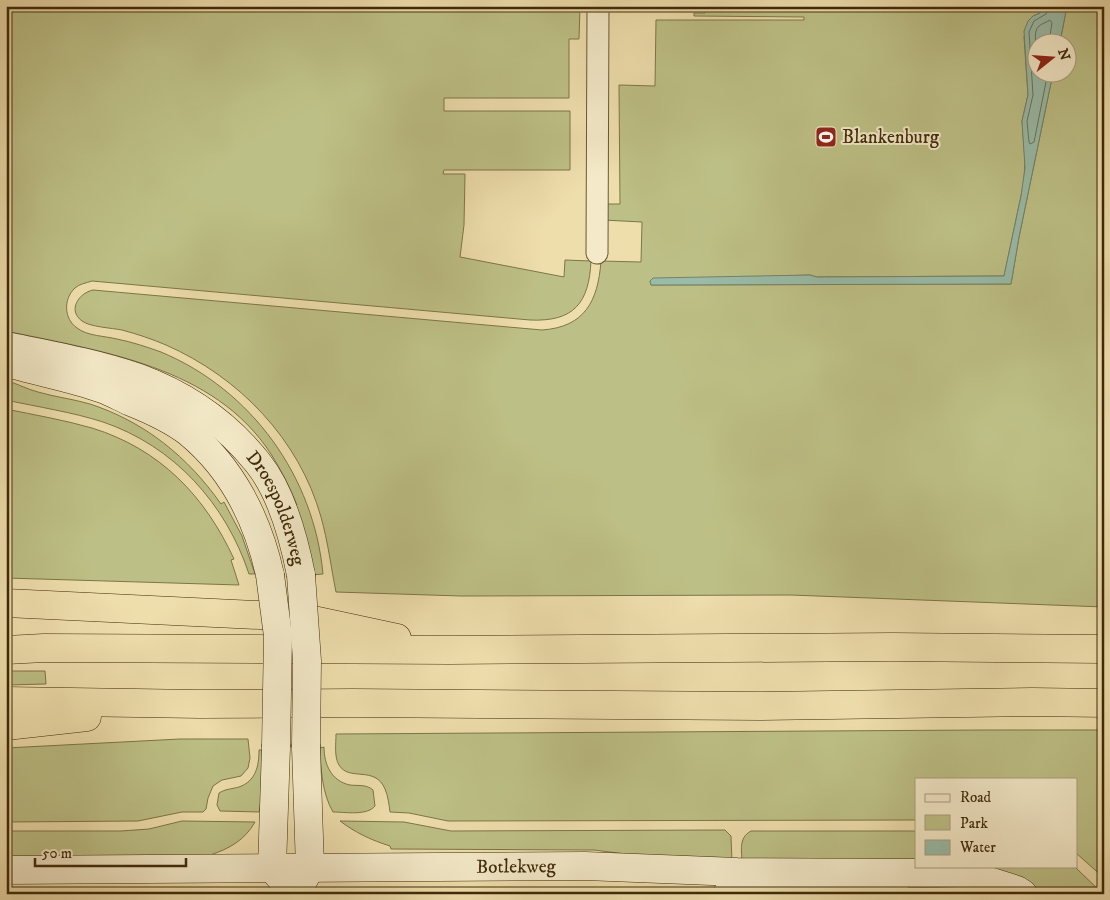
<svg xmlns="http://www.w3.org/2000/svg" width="1110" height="900" font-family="'IM FELL DW Pica',serif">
  <rect width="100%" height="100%" fill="#eedeac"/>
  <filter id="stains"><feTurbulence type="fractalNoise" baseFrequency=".004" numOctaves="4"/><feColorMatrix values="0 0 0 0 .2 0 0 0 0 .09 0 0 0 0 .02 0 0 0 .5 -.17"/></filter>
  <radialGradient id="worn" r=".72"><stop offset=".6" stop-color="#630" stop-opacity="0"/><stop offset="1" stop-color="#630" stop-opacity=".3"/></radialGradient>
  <g fill="#bdc086" stroke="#7e7548">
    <path d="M6,6H580L579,39H569V98H444V111H570V170H444L443,174H465L464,225L460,257L564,277L565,260L591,261C589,303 574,322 530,320L92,281C86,283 79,284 75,288C63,299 64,319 77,328C87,336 105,336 117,339C132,342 147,347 161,352C252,390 314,477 323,574L311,575L292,507L297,505C290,487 281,470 271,454C214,366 100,351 6,331Z"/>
    <path d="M706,6H1044L1040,13L1033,16L1024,37L1028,95L1022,121L1025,158L1024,182L1004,276L817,277L810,275L650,281L651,285L1011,284L1019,237L1053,73L1068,72V42H1060L1067,6H1104V607L791,595L461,596L336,592C331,567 328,542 321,517C299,439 239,377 166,345C152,339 137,334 122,330C112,328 90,327 82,321C67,310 79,293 93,290L542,330C585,327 598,301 601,261L641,262L642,222L603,220V204H620L619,85L655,86L656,20H804V17L694,16V13H705Z"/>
    <path d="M6,380C17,384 27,389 38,392C55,397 73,399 90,404C145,422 188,457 221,504L224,502L242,536L255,574H249C226,504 174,446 103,422C72,412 38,407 6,400Z"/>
    <path d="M6,409C35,415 64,420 92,428C160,449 205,496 234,559L231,560L239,585L6,578Z"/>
    <polygon points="6,671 45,671 46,684 6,685"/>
    <path d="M981,730H1104V878L1076,853V779H916V820L448,821L409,813L390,812C389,804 388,796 385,789C375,765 349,782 339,765C334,757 336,743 336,734Z"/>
    <polygon points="180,739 248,739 250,758 248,768 241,776 222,780 213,786 208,798 206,809 203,812 182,812 138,821 6,822 6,748"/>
    <path d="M324,747C324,764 331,781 350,785C358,786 366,784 373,790L375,806C367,816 345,812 333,812C322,793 321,770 320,748Z"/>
    <path d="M259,750H262L261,803L259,812L220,811L217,805L219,793C225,789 232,789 239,787C256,781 259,766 259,750Z"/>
    <path d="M182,821L255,822C245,840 229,849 210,855L6,862V831H121L149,829Z"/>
    <path d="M340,821L404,822L451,831L725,830L731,836L732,863H697L594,850L391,849L390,846C371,840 356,833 340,821Z"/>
    <path d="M751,831H916V863L742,864C742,851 738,838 751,831Z"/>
    <polygon points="966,866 1074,866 1103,894 1037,894"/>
  </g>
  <polygon fill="#99bca9" stroke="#758269" points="1044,6 1067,6 1060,42 1038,42 1038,72 1053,73 1019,237 1011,284 651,285 650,281 653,278 810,275 817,277 1004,276 1021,196 1025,168 1022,121 1028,95 1024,31 1028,21 1033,16 1040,13"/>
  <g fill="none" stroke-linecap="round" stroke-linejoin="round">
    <g stroke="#6c7359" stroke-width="1">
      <path d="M1038,56C1037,48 1032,32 1039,26C1041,24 1047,22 1050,20L1052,23L1049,42"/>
      <polyline points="1048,72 1034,142 1030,144 1029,142 1027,121 1033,95 1029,32 1034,21 1046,14 1049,6"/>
    </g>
    <g stroke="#6b5732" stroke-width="23">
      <polyline id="minor" points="597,253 598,6"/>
    </g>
    <g stroke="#3f2a09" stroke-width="29">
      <g id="secondary">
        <path id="s1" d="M6,346C50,355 96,363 139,378C185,395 227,424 258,463C281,492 294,539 301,575"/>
        <path d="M15,365C44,373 75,379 103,389C113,393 122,398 131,402C151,410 171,419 188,432C232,468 258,520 270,575"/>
        <polyline points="276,747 272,868 294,894"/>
        <path id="s2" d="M6,870L585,866L737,872L917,873L958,874L989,881L1017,890L1023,894"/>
        <polyline points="302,883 310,868 306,747"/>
        <polyline points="727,894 825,892 896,894"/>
      </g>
    </g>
    <g stroke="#3f2a09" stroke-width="29">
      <g id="motorway">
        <polyline points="6,603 299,617 397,638"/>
        <polyline points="6,650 44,648 450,650 893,647 1104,649"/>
        <polyline points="6,701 200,704 353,703 759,706 1032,702 1104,703"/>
        <polyline points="6,726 87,717"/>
      </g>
    </g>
    <use href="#minor" stroke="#f4eac9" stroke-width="21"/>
    <use href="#secondary" stroke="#f4eac9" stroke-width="28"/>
    <use href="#motorway" stroke="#eedeac" stroke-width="28"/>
    <g stroke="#3f2a09" stroke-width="29" stroke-linecap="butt">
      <g id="secondary-bridge">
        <polyline points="270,575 278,636 276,747"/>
        <polyline points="301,575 307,661 306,747"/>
      </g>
    </g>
    <use href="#secondary-bridge" stroke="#f4eac9" stroke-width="28"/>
  </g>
  <defs>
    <g id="stadium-square" transform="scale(1.125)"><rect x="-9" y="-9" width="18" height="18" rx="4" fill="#8f2418" stroke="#f4eac9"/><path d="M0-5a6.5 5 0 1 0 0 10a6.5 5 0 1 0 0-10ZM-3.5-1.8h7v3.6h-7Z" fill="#fff"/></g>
  </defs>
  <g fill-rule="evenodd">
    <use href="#stadium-square" x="826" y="137"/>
  </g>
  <g text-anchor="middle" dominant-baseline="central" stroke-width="4" stroke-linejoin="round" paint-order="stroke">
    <g font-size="19" fill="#3f2a09" stroke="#f4eac9" text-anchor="start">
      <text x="842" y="137">Blankenburg</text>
    </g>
    <g font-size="19" fill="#3f2a09" stroke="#f4eac9">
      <text stroke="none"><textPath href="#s1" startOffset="334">Droespolderweg</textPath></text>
      <text stroke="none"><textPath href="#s2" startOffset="510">Botlekweg</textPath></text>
    </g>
  </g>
  <rect width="1110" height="900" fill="none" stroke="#eedeac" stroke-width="25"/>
  <rect x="8" y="8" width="1095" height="885" fill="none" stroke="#3f2a09" stroke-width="2.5"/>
  <rect x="12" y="12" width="1085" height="875" fill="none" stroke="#3f2a09"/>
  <rect x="915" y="778" width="162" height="90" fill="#f4eac9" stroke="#ac9d7c"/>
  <rect x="925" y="794" width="25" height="8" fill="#f4eac9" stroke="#ac9d7c"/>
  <text x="960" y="802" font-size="15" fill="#3f2a09">Road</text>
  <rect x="925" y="815" width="25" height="15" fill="#bdc086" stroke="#ac9d7c"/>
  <text x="960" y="828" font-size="15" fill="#3f2a09">Park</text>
  <rect x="925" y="840" width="25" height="15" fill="#99bca9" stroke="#ac9d7c"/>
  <text x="960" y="852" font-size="15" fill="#3f2a09">Water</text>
  <g transform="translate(1052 58) rotate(73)"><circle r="24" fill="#f4eac9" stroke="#ac9d7c"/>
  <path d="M0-4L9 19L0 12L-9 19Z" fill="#8f2418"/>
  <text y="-8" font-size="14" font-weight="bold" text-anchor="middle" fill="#3f2a09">N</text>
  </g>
  <path d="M35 858v8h151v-8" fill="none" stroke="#3f2a09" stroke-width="2.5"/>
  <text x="42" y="858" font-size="15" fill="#3f2a09" stroke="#f4eac9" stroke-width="4" paint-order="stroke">50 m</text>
  <rect width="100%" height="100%" filter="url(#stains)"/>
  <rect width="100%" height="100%" fill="url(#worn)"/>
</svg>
